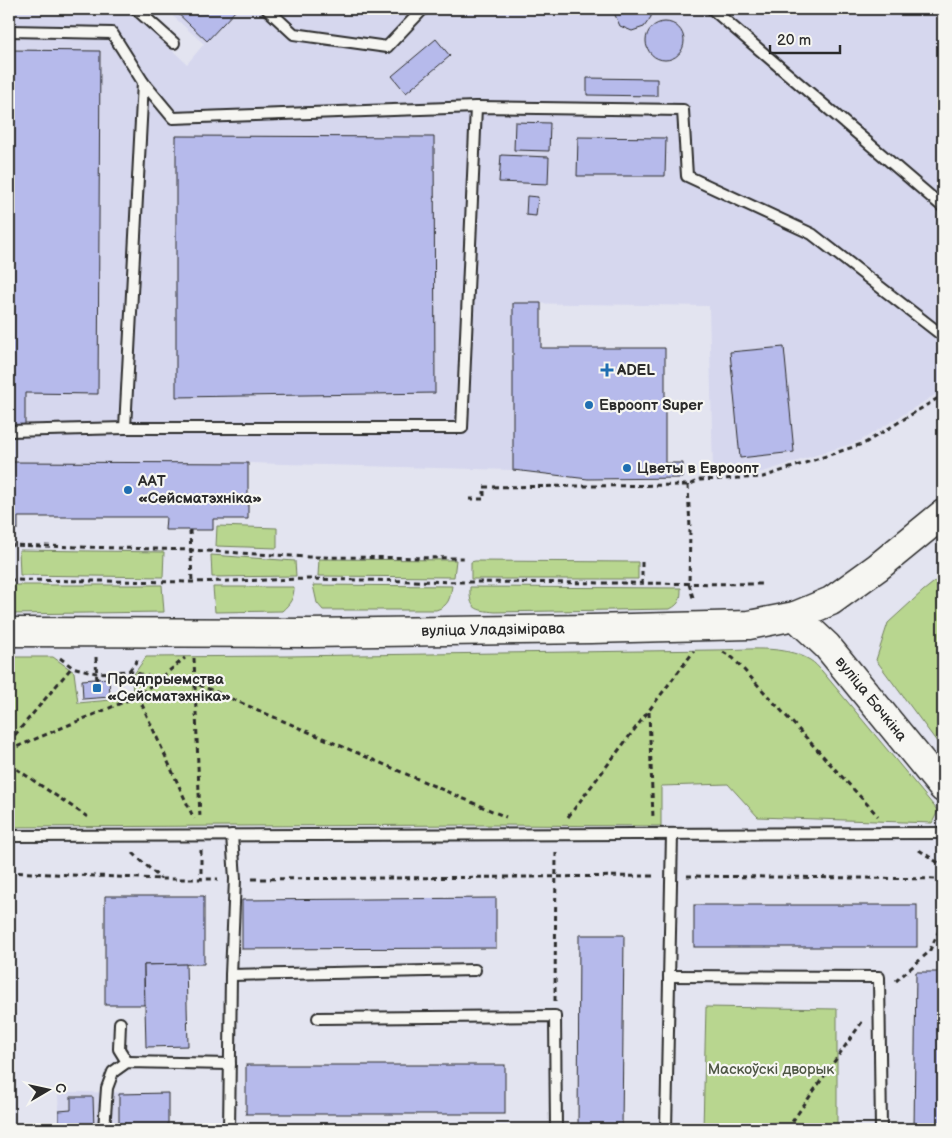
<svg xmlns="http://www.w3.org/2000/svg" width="952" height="1138" font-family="'Balsamiq Sans',sans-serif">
  <rect width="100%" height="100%" fill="#e3e4f0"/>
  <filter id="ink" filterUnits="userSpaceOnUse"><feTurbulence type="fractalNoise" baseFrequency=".02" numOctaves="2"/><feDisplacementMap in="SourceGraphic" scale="10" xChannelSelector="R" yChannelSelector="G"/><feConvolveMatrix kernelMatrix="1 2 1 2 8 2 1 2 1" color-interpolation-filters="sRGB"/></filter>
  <g filter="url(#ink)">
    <g fill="#d6d7ee">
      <polygon points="9,9 108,9 138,18 187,64 204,44 165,9 943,9 943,390 860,441 763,472 713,473 709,306 513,303 513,470 248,463 213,519 213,530 165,530 165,517 18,517 18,529 9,529"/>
      <polygon points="58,1092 168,1093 168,1129 59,1129"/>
    </g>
    <g fill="#b8d68f" stroke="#72805d">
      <polygon points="217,526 277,528 277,548 216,546"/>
      <polygon points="19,550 164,552 163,577 20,575"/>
      <polygon points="211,555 295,561 296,576 212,577"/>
      <polygon points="319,559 456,560 454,577 318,576"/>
      <polygon points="475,561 638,562 638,579 471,579 471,562"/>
      <polygon points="943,575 943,750 876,660 888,623 923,591"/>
      <polygon points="9,585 162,585 164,612 9,614"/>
      <path d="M313,585L452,586C450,598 449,606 436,610H323L317,603Z"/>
      <path d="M213,587H294C294,598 290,604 282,611L215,612Z"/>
      <path d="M470,587L681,588C681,599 680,604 670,609L495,612C476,610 469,610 470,587Z"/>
      <path d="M714,650C745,650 783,644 810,660C815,663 818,667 822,671L938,811L932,823L758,817L728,784L661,786V826L486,825L9,827V657H53L74,672L78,703L133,698L132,677L146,657L288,656Z"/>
      <polygon points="706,1007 837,1009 837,1129 703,1129"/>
    </g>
    <g fill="#b6baeb" stroke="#2b2b2b">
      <polygon points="173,9 237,9 207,41"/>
      <polygon points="614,9 651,9 651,17 644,27 632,31 620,26 615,15"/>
      <circle cx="665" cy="41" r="19"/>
      <polygon points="436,39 450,56 406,93 392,76"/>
      <polygon points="9,50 100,51 98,394 25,393 25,428 9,427"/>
      <polygon points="587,78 657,79 657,96 587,95"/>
      <polygon points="515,122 550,123 549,151 514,150"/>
      <polygon points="176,136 434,137 435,393 176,397"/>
      <polygon points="578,137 666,138 665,176 577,176"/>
      <polygon points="501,155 549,157 548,184 499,182"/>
      <polygon points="527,196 538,197 536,216 526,215"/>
      <polygon points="513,303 541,303 541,348 665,348 665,463 683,463 683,478 588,479 513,470"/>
      <polygon points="784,347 794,452 740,458 730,352"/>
      <polygon points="9,462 248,463 248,519 213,519 213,530 165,530 166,517 18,517 18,529 9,529"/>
      <polygon points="109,678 110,697 83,699 82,680"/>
      <polygon points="105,896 204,896 204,964 144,965 144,1005 105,1005"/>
      <polygon points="496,898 496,948 242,949 242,900"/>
      <rect x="694" y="905" width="223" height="42"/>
      <polygon points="579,935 624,935 622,1129 578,1129"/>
      <polygon points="186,964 188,1046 146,1047 144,965"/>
      <polygon points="916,972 943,972 943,1129 914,1129"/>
      <rect x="246" y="1065" width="259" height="49"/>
      <polygon points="168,1093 168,1129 119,1129 119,1094"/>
      <polygon points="71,1097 93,1097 94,1129 59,1129 59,1111 71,1110"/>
    </g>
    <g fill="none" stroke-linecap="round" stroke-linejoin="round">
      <g stroke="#2b2b2b" stroke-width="14">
        <g id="service">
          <polyline points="136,9 174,43"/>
          <polyline points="267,9 294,34 387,47 423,9"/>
          <polyline points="712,9 943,207"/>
          <polyline points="9,31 112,33 143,82 173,118 476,107 683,110 687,176 812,234 943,336"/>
          <polyline points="125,428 143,82"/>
          <polyline points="9,431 125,428 462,428 476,107"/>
          <polyline points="9,836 943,833"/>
          <polyline points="231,975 475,970"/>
          <polyline points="669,976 879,977 881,1129"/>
          <polyline points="318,1018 555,1016 556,1129"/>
          <polyline points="120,1023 119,1049 127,1062"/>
          <polyline points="104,1129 107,1088 113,1072 127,1062 230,1064"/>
          <polyline points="229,1129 231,975 235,879 232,835"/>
          <polyline points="666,1129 672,834"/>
        </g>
      </g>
      <g stroke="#2b2b2b" stroke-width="31">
        <g id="secondary">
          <polyline points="795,616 827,646 943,788"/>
          <polyline points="9,632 309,633 591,629 749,625 795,616 831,601 878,567 943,514"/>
        </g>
      </g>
      <g stroke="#2b2b2b" stroke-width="3" stroke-dasharray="5 4" stroke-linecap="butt">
        <polyline points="688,485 690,529 689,584 694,601"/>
        <polyline points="469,499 484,499 484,487 688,485 700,480 763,477 865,443 943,395"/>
        <polyline points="190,530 192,582"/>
        <polyline points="9,545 190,550 308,557 466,558"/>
        <polyline points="642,562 642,583"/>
        <polyline points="9,580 192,582 307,579 465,582 762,584"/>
        <polyline points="943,644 941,659 943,662"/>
        <polyline points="723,652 733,658 878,816"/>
        <polyline points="96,657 97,688"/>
        <polyline points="60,658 72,667 96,673 129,671 159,679 195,683 506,817"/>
        <polyline points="194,658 200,819"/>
        <polyline points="129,671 139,658"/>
        <polyline points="138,696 194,819"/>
        <polyline points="649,712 653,818"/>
        <polyline points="9,742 72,667"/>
        <polyline points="9,750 138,696 185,658"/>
        <polyline points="9,764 89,818"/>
        <polyline points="568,817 694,651"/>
        <polyline points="201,850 201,879"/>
        <polyline points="919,850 943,866"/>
        <polyline points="133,853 161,879"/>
        <polyline points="9,872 161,879 218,879"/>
        <polyline points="687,876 943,879"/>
        <polyline points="252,879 655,876"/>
        <polyline points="896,981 929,952 943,922"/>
        <polyline points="555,1001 556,850"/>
        <polyline points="787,1129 862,1022"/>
      </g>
      <use href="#service" stroke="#f6f6f2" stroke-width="10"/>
      <use href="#secondary" stroke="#f6f6f2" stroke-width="28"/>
    </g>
  </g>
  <g fill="#1f6fb2" stroke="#f6f6f2" stroke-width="2">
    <path d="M604.5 362.5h5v5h5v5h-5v5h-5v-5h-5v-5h5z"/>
    <circle cx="589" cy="405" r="5"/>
    <circle cx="627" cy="468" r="5"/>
    <circle cx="128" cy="490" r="5"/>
    <rect x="92" y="683" width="10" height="10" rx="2.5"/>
  </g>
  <g text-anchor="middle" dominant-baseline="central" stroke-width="4.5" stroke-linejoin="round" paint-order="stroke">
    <g font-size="15" font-weight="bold" fill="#2b2b2b" stroke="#f6f6f2" text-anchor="start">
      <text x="617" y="370">ADEL</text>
      <text x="599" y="405">Евроопт Super</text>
      <text x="637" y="468">Цветы в Евроопт</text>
      <text x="138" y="481">ААТ<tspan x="138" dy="17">«Сейсматэхніка»</tspan></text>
      <text x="107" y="679">Прадпрыемства<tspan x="107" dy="17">«Сейсматэхніка»</tspan></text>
    </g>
    <g font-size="15" fill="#2b2b2b" stroke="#f6f6f2">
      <text transform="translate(493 630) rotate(-1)">вуліца Уладзімірава</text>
      <text transform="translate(871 699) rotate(51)">вуліца Бочкіна</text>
    </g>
    <g font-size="15" fill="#4e5644" stroke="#f6f6f2">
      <text x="771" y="1069">Маскоўскі дворык</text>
    </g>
  </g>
  <rect width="952" height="1138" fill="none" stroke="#f6f6f2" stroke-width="30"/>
  <rect x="15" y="15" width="922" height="1108" fill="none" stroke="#2b2b2b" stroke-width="2" filter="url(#ink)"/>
  <g transform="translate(48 1090) rotate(81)" stroke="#f6f6f2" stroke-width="4" paint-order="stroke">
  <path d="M0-4L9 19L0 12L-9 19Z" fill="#2b2b2b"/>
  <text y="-8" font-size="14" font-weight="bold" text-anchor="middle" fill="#2b2b2b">С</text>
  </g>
  <path d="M770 45v8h70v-8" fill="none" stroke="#2b2b2b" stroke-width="2.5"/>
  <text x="777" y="45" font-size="15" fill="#2b2b2b" stroke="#f6f6f2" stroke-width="4" paint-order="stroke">20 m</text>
</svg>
